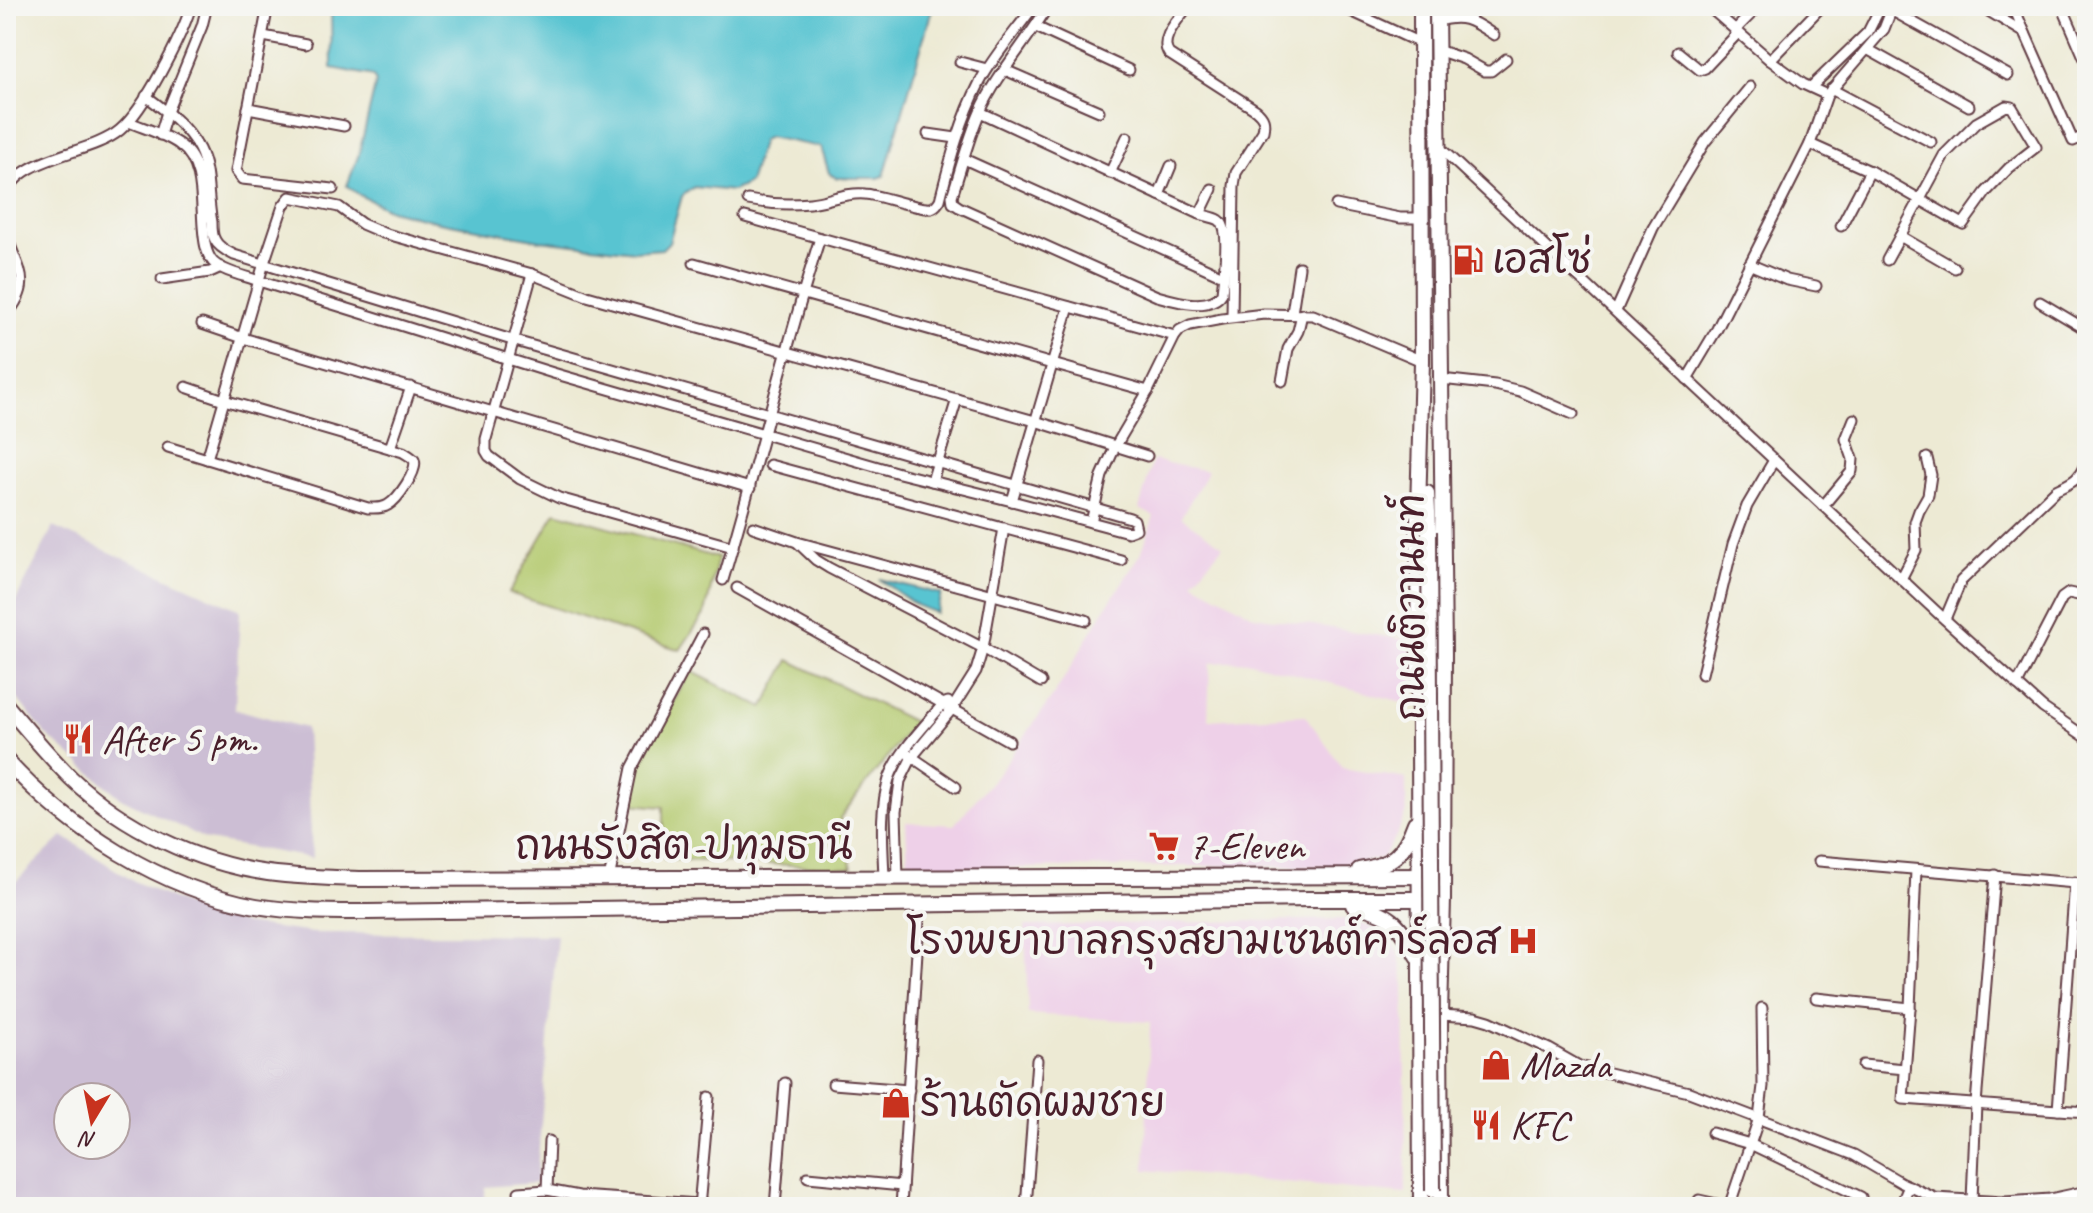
<svg xmlns="http://www.w3.org/2000/svg" width="2093" height="1213" font-family="Caveat,'Playpen Sans Thai',sans-serif">
  <rect width="100%" height="100%" fill="#f6f6f2"/>
  <filter id="ink" filterUnits="userSpaceOnUse"><feTurbulence type="fractalNoise" baseFrequency=".0125" numOctaves="2"/><feDisplacementMap in="SourceGraphic" scale="16" xChannelSelector="R" yChannelSelector="G"/><feConvolveMatrix kernelMatrix="1 2 1 2 8 2 1 2 1" color-interpolation-filters="sRGB"/></filter>
  <filter id="wash" filterUnits="userSpaceOnUse"><feTurbulence type="fractalNoise" baseFrequency=".006" numOctaves="4" result="noise"/><feDisplacementMap in="SourceGraphic" scale="32" xChannelSelector="R" yChannelSelector="G"/><feGaussianBlur stdDeviation="1.8" result="paint"/><feColorMatrix in="noise" values="0 0 0 0 0 0 0 0 0 0 0 0 0 0 0 0 0 1.4 0 .05"/><feComposite in="paint" operator="in"/></filter>
  <g filter="url(#wash)">
    <rect width="100%" height="100%" fill="#edead4"/>
    <g fill="#eed0e8">
      <polygon points="1153,460 1208,471 1181,517 1223,546 1193,582 1255,616 1414,641 1414,705 1246,661 1210,663 1208,720 1305,715 1343,768 1406,779 1406,812 1395,838 1382,858 1337,867 1203,866 908,869 906,822 954,825 1001,770 1057,690 1103,612 1141,554 1154,516 1139,509"/>
      <polygon points="1344,919 1382,930 1398,950 1404,983 1406,1194 1145,1170 1150,1022 1028,1014 1025,926"/>
    </g>
    <g fill="#ccbed4" fill-rule="evenodd">
      <polygon points="53,527 240,610 235,709 306,728 312,858 207,840 121,798 45,734 6,684 6,620"/>
      <path d="M63,836L130,879L161,894L193,908L244,924L313,933L557,935L536,1183L486,1187L483,1207H6V891ZM68,1097H116V1145H68Z"/>
    </g>
    <g fill="#b3c96d" stroke="#7e744c" stroke-width="2">
      <polygon points="556,512 718,558 705,613 680,650 509,593"/>
      <polygon points="789,660 914,722 840,818 852,868 664,859 664,807 630,804 642,757 691,671 763,708"/>
    </g>
    <g fill="#58c4d1" stroke="#51727e" stroke-width="2">
      <polygon points="331,6 933,6 884,176 878,178 836,178 829,173 821,147 768,137 762,140 749,183 733,191 694,187 682,196 669,242 662,249 635,251 540,240 439,222 390,210 361,196 347,186 359,154 376,82 374,78 369,75 332,68"/>
      <polygon points="879,579 941,594 936,613 916,605"/>
    </g>
  </g>
  <g filter="url(#ink)">
    <g fill="none" stroke-linecap="round" stroke-linejoin="round">
      <g stroke="#623d44" stroke-width="13">
        <g id="minor">
          <polyline points="268,6 236,171 242,179 333,189"/>
          <path d="M1188,6C1179,19 1158,39 1169,54L1256,110C1264,117 1265,121 1263,131L1236,173L1234,186L1232,317"/>
          <polyline points="1340,6 1420,43"/>
          <polyline points="1708,6 1770,60 1803,84 1827,95"/>
          <polyline points="1980,6 2025,33"/>
          <polyline points="2013,6 2073,141 2087,135"/>
          <polyline points="2062,6 2087,64"/>
          <polyline points="1891,10 2008,75"/>
          <path d="M1437,21C1464,14 1471,20 1494,35"/>
          <polyline points="1036,27 1129,70"/>
          <polyline points="1735,30 1759,6"/>
          <polyline points="263,36 306,44"/>
          <polyline points="1867,49 1969,106"/>
          <polyline points="1437,50 1464,59 1485,71 1491,71 1506,59"/>
          <polyline points="1678,52 1700,70 1705,68 1738,33"/>
          <polyline points="1770,60 1822,6"/>
          <polyline points="960,62 987,69"/>
          <polyline points="1005,70 1099,111"/>
          <polyline points="1811,87 1868,32 1881,6"/>
          <polyline points="1831,89 1931,142"/>
          <polyline points="248,108 344,126"/>
          <path d="M980,112L1200,214C1205,216 1214,217 1219,220C1232,229 1223,278 1222,293C1210,312 1175,301 1157,296L959,207L953,203L952,196C961,169 968,139 980,112C997,74 1027,42 1048,6"/>
          <path d="M129,122C146,129 165,134 180,145C204,162 201,200 203,226C204,238 205,253 213,262C223,272 246,276 259,281L553,373L899,473L1012,501L1128,532L1136,529L1134,520L1130,518L512,340L234,255C228,252 218,247 215,240C212,236 212,227 212,222C207,198 210,171 199,149C188,127 165,110 146,96"/>
          <polyline points="928,134 956,138"/>
          <polyline points="160,135 167,112 202,26 207,6"/>
          <polyline points="1810,144 1870,171 1961,223 1963,224 1986,192 2009,168 2036,147 2012,107 2006,106 1976,123 1944,155 1887,260"/>
          <polyline points="1439,147 1940,615 2043,708 2087,738"/>
          <polyline points="964,159 1223,276"/>
          <polyline points="1110,173 1127,137"/>
          <polyline points="1159,195 1171,166"/>
          <path d="M6,196C16,156 91,155 120,130C144,110 182,36 191,6"/>
          <path d="M748,200C768,204 789,205 810,203C829,201 846,192 865,194C880,195 920,210 931,208C936,207 937,204 940,200C950,160 961,119 980,82C993,56 1017,30 1034,6"/>
          <polyline points="1336,205 1400,218 1421,218"/>
          <polyline points="1200,214 1212,189"/>
          <polyline points="745,217 1175,336"/>
          <polyline points="1841,226 1870,171"/>
          <path d="M6,234C17,269 35,282 6,315"/>
          <polyline points="1900,236 1955,268"/>
          <polyline points="694,263 1148,391"/>
          <polyline points="1749,264 1787,280 1816,286"/>
          <polyline points="532,274 486,439 486,451 489,456 520,479 559,498 733,547"/>
          <polyline points="162,279 210,272 221,267"/>
          <polyline points="2040,302 2087,330"/>
          <polyline points="1616,311 1653,228 1705,142 1750,87"/>
          <polyline points="1292,313 1299,267"/>
          <polyline points="202,324 243,338 750,488"/>
          <polyline points="1441,379 1495,385 1520,391 1573,414"/>
          <polyline points="1687,379 1717,329 1810,144 1827,95 1884,29 1893,6"/>
          <polyline points="1282,381 1288,349 1298,331 1302,314"/>
          <path d="M168,447L368,508C375,508 382,509 388,505C397,500 419,470 414,460C412,457 406,454 403,452L224,400L186,387"/>
          <polyline points="390,448 411,387"/>
          <polyline points="207,459 264,263 283,206 290,197 339,207 362,224 383,233 532,274 587,296 1035,421 1147,456"/>
          <polyline points="770,465 1121,560"/>
          <polyline points="932,481 957,399"/>
          <polyline points="1012,501 1069,307"/>
          <polyline points="1823,506 1852,471 1853,459 1846,439 1854,419"/>
          <polyline points="1091,522 1102,476 1115,447 1148,391 1175,336 1180,330 1190,325 1222,319 1264,314 1313,315 1422,361"/>
          <polyline points="753,527 797,542 1086,620"/>
          <polyline points="798,543 816,560 829,568 983,648 1041,682"/>
          <polyline points="1901,579 1916,550 1915,522 1919,511 1928,495 1931,475 1927,458"/>
          <path d="M723,580C757,466 784,351 820,238"/>
          <polyline points="737,588 1009,741"/>
          <path d="M1945,619L1961,581L2056,490C2075,481 2079,480 2087,460"/>
          <polyline points="1702,674 1733,544 1747,506 1774,460"/>
          <polyline points="2017,685 2062,598 2069,593 2087,597"/>
          <polyline points="909,755 956,787"/>
          <polyline points="1819,861 2087,884"/>
          <polyline points="1916,870 1910,1008 1903,1099 2087,1112"/>
          <path d="M884,878C883,845 879,811 889,779C899,751 924,727 943,704L948,702"/>
          <polyline points="898,878 896,812 900,781 912,757 952,709 976,671 983,648 1004,528"/>
          <polyline points="609,879 632,768 703,634"/>
          <polyline points="1816,998 1910,1008"/>
          <polyline points="1440,1015 1475,1017 1489,1021 1549,1049 1579,1066 1689,1092 1854,1155 1902,1183 1935,1198 2005,1202 2050,1199 2087,1191"/>
          <polyline points="1863,1065 1905,1069"/>
          <polyline points="833,1084 909,1090"/>
          <polyline points="2058,1110 2075,882"/>
          <polyline points="1712,1133 1750,1144 1861,1197"/>
          <polyline points="808,1177 902,1186"/>
          <polyline points="547,1190 549,1141"/>
          <polyline points="519,1192 547,1190 579,1196 744,1207"/>
          <polyline points="1699,1200 1730,1207"/>
          <polyline points="1972,1200 1976,1104 1995,875"/>
          <polyline points="699,1207 709,1097"/>
          <polyline points="775,1207 785,1083"/>
          <polyline points="901,1207 920,904"/>
          <polyline points="1026,1207 1037,1060"/>
          <polyline points="1729,1207 1759,1118 1763,1086 1762,1008"/>
          <polyline points="1900,1207 1909,1186"/>
        </g>
      </g>
      <g stroke="#623d44" stroke-width="18">
        <g id="primary">
          <polyline points="1421,6 1422,361 1418,511 1421,1207"/>
          <polyline points="1437,6 1444,653 1443,899 1440,1015 1441,1207"/>
          <polyline points="1427,493 1429,531"/>
          <path d="M6,705C27,730 48,755 71,778C123,828 197,863 268,873C298,877 329,878 360,879L1442,876"/>
          <path d="M6,760C69,830 162,889 256,906C293,912 330,912 367,912L1309,899H1443"/>
          <path d="M1359,870C1392,865 1404,854 1415,823"/>
          <path d="M1353,905C1390,912 1400,923 1417,956"/>
        </g>
      </g>
      <use href="#minor" stroke="#fff" stroke-width="9"/>
      <use href="#primary" stroke="#fff" stroke-width="14"/>
      <g stroke="#623d44" stroke-width="18" stroke-linecap="butt">
        <polyline id="primary-bridge" points="1429,531 1433,1190"/>
      </g>
      <use href="#primary-bridge" stroke="#fff" stroke-width="14"/>
    </g>
  </g>
  <defs>
    <g id="fuel-bare" transform="scale(2.4)"><path d="M-5.5-6h7V0h2V4h1.3V-2.5L3-4.5l.8-.8L6-3V5H2.5V1h-1V6h-7ZM-4.2-4.7v3.2H.2V-4.7Z" fill="#c8321e" stroke="#f6f6f2" stroke-width="2.5" paint-order="stroke"/></g>
    <g id="restaurant-bare" transform="scale(2.4)"><path d="M-5-6h1v4h1v-4h1v4h1v-4h1v5L-1.5 .5V6h-2V.5L-5-1ZM5-6V6H3V1.5H1.5Q1.5-4 5-6Z" fill="#c8321e" stroke="#f6f6f2" stroke-width="2.5" paint-order="stroke"/></g>
    <g id="supermarket-bare" transform="scale(2.4)"><path d="M-6-5.5h2.5l.6 2H6L4.5 2H-2.5L-4.4-4H-6ZM-1.5 3.2a1.3 1.3 0 1 0 .1 0ZM3 3.2a1.3 1.3 0 1 0 .1 0Z" fill="#c8321e" stroke="#f6f6f2" stroke-width="2.5" paint-order="stroke"/></g>
    <g id="hospital-bare" transform="scale(2.4)"><path d="M-5-5h3v3.5h4V-5h3V5h-3V1.5h-4V5h-3Z" fill="#c8321e" stroke="#f6f6f2" stroke-width="2.5" paint-order="stroke"/></g>
    <g id="shop-bare" transform="scale(2.4)"><path d="M-5-2.5h2.3a2.7 3.5 0 0 1 5.4 0H5L5.5 6h-11ZM-1.5-2.5h3a1.5 2.3 0 0 0-3 0Z" fill="#c8321e" stroke="#f6f6f2" stroke-width="2.5" paint-order="stroke"/></g>
  </defs>
  <g fill-rule="evenodd">
    <use href="#fuel-bare" x="1468" y="260"/>
    <use href="#restaurant-bare" x="78" y="739"/>
    <use href="#supermarket-bare" x="1164" y="846"/>
    <use href="#hospital-bare" x="1523" y="941"/>
    <use href="#shop-bare" x="1496" y="1065"/>
    <use href="#shop-bare" x="896" y="1103"/>
    <use href="#restaurant-bare" x="1486" y="1125"/>
  </g>
  <g text-anchor="middle" dominant-baseline="central" stroke-width="8" stroke-linejoin="round" paint-order="stroke">
    <g font-size="40" fill="#4a1f2b" stroke="#f6f6f2" text-anchor="start">
      <text x="1492" y="260">เอสโซ่</text>
      <text x="102" y="739">After 5 pm.</text>
      <text x="1188" y="846">7-Eleven</text>
      <text x="1499" y="941" text-anchor="end">โรงพยาบาลกรุงสยามเซนต์คาร์ลอส</text>
      <text x="1520" y="1065">Mazda</text>
      <text x="920" y="1103">ร้านตัดผมชาย</text>
      <text x="1510" y="1125">KFC</text>
    </g>
    <g font-size="40" fill="#4a1f2b" stroke="#f6f6f2">
      <text transform="translate(1411 607) rotate(-90)">ถนนติวานนท์</text>
      <text x="684" y="846">ถนนรังสิต-ปทุมธานี</text>
    </g>
  </g>
  <rect width="2093" height="1213" fill="none" stroke="#f6f6f2" stroke-width="32"/>
  <g transform="translate(92 1121) rotate(190)"><circle r="38" fill="#f6f6f2" stroke="#b1a0a2" stroke-width="2"/>
  <path d="M0-6L14 30L0 20L-14 30Z" fill="#c8321e"/>
  <text y="-12" font-size="22" font-weight="bold" text-anchor="middle" fill="#4a1f2b">N</text>
  </g>
</svg>
